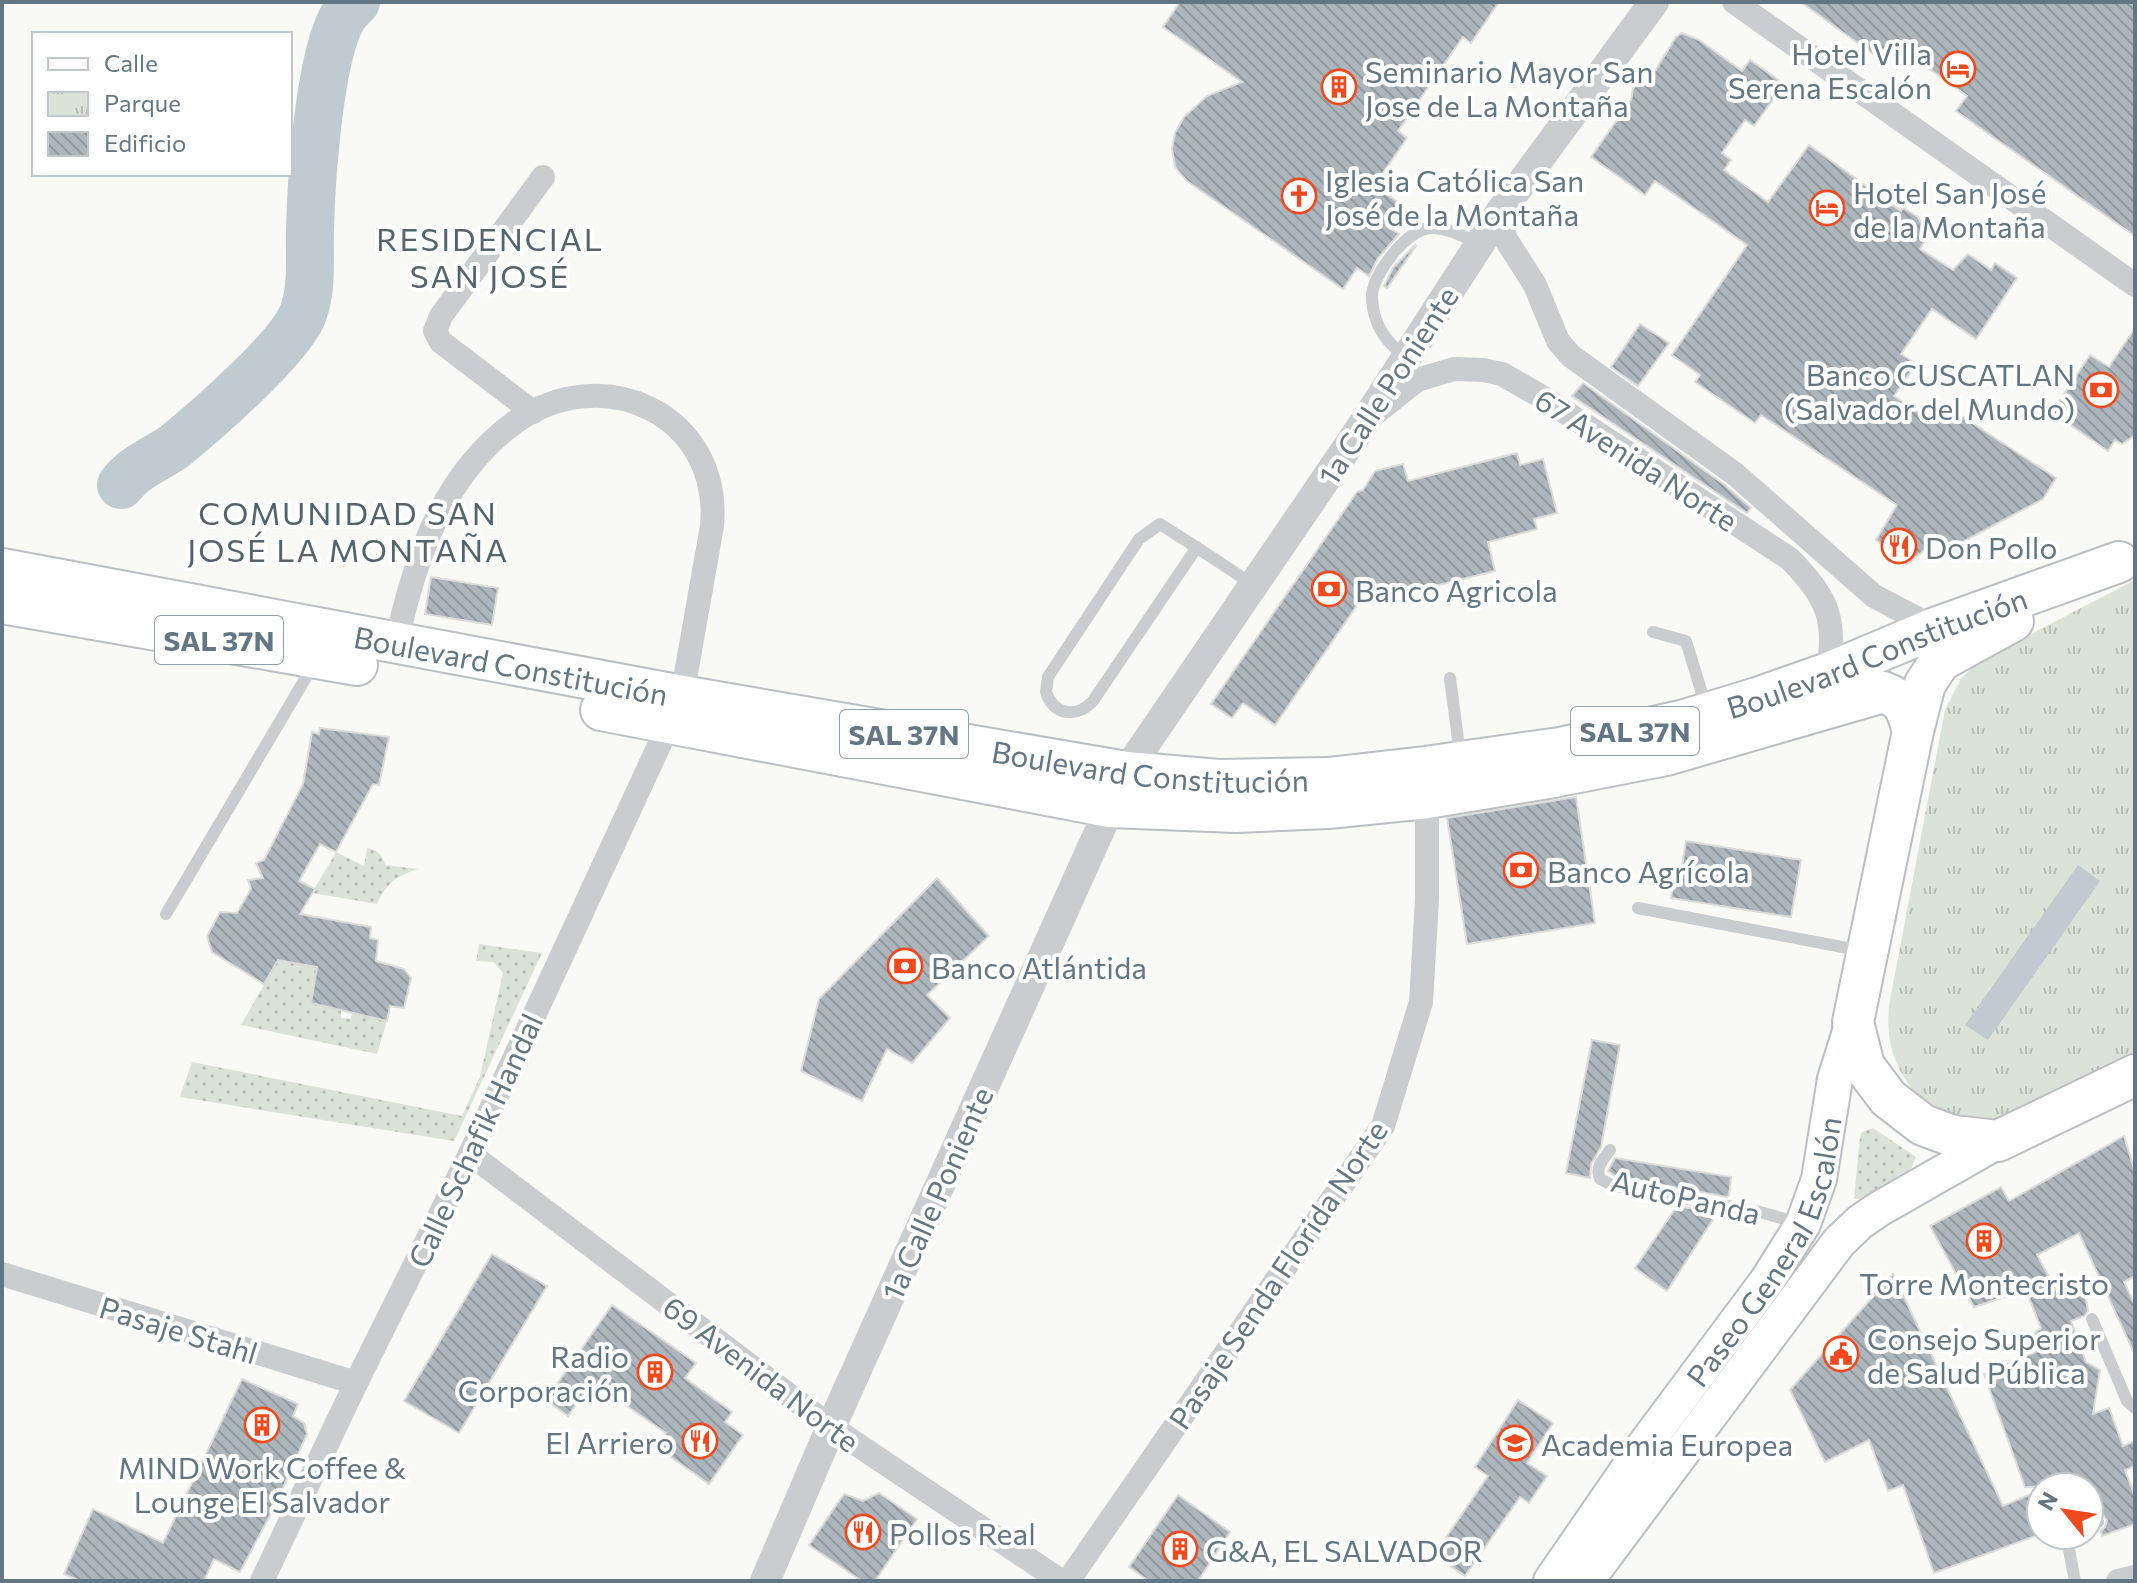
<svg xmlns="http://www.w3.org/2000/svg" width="2137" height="1583" font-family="Commissioner,sans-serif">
  <defs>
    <pattern id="grass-dots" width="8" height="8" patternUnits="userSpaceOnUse" patternTransform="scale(2)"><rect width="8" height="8" fill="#dbe2d7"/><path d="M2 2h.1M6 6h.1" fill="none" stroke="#b5bcb4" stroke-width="1.8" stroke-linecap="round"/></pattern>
    <pattern id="park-tufts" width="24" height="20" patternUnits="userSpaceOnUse" patternTransform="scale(2)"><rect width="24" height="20" fill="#dbe2d7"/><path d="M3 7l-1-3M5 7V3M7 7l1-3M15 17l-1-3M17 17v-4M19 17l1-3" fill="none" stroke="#b5bcb4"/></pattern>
    <pattern id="building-back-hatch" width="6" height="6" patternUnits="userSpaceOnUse" patternTransform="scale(2)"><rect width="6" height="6" fill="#adb6bc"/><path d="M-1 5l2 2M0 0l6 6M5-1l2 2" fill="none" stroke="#90999e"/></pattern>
  </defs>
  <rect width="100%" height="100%" fill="#f9f9f6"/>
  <g fill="url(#grass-dots)">
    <path d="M367,848C377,849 383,856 385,865L418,869C396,876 387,883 377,904L312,893L336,852L364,866Z"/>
    <polygon points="288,903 309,916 303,964 317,967 311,1003 341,1008 341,1018 351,1019 352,1012 387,1021 377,1054 241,1025 292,936"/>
    <polygon points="479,944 542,953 454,1141 180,1097 192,1062 462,1116 480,1077 503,973 494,962 476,961"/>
    <polygon points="1873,1128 1916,1157 1911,1169 1859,1199 1854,1199 1860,1137 1862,1132"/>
  </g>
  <path fill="url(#park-tufts)" d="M2135,580V1053C2095,1076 2019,1130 1973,1122C1965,1121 1957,1117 1950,1114C1931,1107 1918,1099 1907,1082C1890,1056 1885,1029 1890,1000L1945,710L1961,678L1983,659Z"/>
  <polygon fill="#bfcbd0" points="2078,865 2100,881 1988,1040 1965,1025"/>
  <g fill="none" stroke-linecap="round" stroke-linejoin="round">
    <path stroke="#bfcbd0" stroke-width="48" d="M121,485C134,467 157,459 175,446C206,421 287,350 302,316C313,289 309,259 310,231C311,182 319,55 344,15C347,11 352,6 356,2"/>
  </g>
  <g fill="url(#building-back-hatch)" stroke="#dbdbd9" stroke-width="2">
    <polygon points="1180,2 1499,2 1471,43 1463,37 1398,131 1407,138 1374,186 1401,204 1386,226 1399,234 1378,258 1369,276 1357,268 1343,289 1187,181 1179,172 1175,166 1172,149 1175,133 1184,117 1207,96 1242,82 1163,27"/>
    <polygon points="1801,2 2135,2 2135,236 1956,111 1967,96 1892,42 1880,59"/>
    <polygon points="1682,33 1699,40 1742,71 1750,60 1784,84 1754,126 1745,120 1722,153 1731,160 1724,170 1768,202 1809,145 1901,211 1903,208 1918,217 1928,235 1920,249 1953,270 1968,254 1991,270 1995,263 2017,278 1976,339 1932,309 1901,354 1916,364 1894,396 1928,419 1940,402 2056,478 2043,499 1953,547 1940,538 1907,564 1876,540 1897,505 1761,415 1755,423 1695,382 1700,375 1672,355 1747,245 1655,181 1645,195 1591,157 1631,100 1633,88 1652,76 1676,37"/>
    <polygon points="1415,245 1416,246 1387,288 1384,286 1393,268"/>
    <polygon points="1640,324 1669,343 1638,386 1611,367"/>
    <polygon points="2135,328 2135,435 2122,444 2115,440 2108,451 2052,412 2090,355 2109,367"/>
    <polygon points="1583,383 1726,486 1751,508 1747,513 1572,396"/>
    <polygon points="1517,453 1520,465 1543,459 1557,513 1534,519 1537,529 1488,542 1495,571 1395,596 1373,582 1275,725 1243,703 1232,718 1211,704 1357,492 1363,490 1375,471 1403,464 1408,481"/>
    <polygon points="431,577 498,588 492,625 425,614"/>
    <polygon points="320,728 389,737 379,785 373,784 336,852 320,844 299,881 315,889 300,914 371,927 370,938 378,940 376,961 404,969 411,978 404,1008 390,1006 387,1021 311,1003 317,967 278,960 264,984 212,952 207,936 220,912 237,913 251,889 248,880 263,878 256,863 264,860 303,784 312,732 319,734"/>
    <polygon points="1576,797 1595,923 1467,944 1447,818"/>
    <polygon points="1686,841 1801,860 1791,917 1671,898 1675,873 1681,873"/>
    <polygon points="937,878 989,936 927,995 950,1018 912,1063 887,1049 862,1101 801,1071 819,999"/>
    <polygon points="1592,1040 1620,1045 1601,1147 1591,1164 1590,1178 1566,1173"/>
    <polygon points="2124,1136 2135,1172 2135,1276 2124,1282 2135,1305 2135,1355 2079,1233 2037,1255 2060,1297 2084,1289 2088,1311 2084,1316 2071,1321 2086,1362 2100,1370 2093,1414 2109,1408 2123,1446 2135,1441 2135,1466 2125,1470 2135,1497 2135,1524 2102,1536 2101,1531 2105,1527 2107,1520 2103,1515 2095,1513 2089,1496 2089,1487 2025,1487 1984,1374 2038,1351 2032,1335 2041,1328 2026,1290 1974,1307 1930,1226 2001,1187 2009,1201"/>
    <polygon points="1615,1158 1731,1177 1729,1195 1727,1197 1615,1176 1608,1171"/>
    <polygon points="1677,1206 1717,1213 1667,1291 1635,1268"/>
    <polygon points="492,1254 547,1286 459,1433 404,1401"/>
    <polygon points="1893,1274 2003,1506 2041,1490 2041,1534 1934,1573 1903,1485 1888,1491 1869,1440 1825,1462 1790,1390"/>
    <polygon points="612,1305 696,1363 685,1378 732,1412 725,1422 743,1435 709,1484 657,1447 666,1433 592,1382 568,1416 546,1400"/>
    <polygon points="242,1379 298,1404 293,1416 304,1423 307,1434 275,1506 240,1572 214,1559 204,1581 80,1581 64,1574 93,1509 163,1543"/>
    <polygon points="1518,1400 1553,1423 1527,1463 1547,1476 1529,1503 1520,1497 1465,1576 1434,1555 1488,1476 1475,1467"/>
    <polygon points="879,1493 917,1519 875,1581 862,1581 809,1545 844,1494 863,1501"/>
    <polygon points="1178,1495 1230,1532 1198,1581 1149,1581 1129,1567"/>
  </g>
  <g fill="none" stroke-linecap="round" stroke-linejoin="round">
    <g stroke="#b9bfc3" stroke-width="38">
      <g id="secondary">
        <path id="s1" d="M1551,1581L1644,1446L1767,1281L1803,1224L1819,1179L1835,1079L1853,1022"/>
        <polyline points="1586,1581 1839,1242 1860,1222 1879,1209 1998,1141"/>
      </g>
    </g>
    <g stroke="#bbbfc2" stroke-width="44">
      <g id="trunk">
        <path id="s2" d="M2,569L682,696L1126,772L1219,780L1328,778L1425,767L1560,748L1685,720L1757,698L1828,673L1935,628L2119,562"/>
        <polyline points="2,603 357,665"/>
        <polyline points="2013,621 1940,661 1925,684 1913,731 1853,1022 1864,1066 1888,1098 1923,1125 1953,1136 1998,1141 2135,1075"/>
        <path d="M601,710L1110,807L1236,812L1328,808L1427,798L1548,778L1666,755L1883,692C1905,700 1906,708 1913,731"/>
      </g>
    </g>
    <g stroke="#c9cdd0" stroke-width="12">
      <path d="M1406,359C1394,347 1381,336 1376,319C1373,312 1372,302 1372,294C1375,272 1407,228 1432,228C1448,228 1466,237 1479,244"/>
      <path d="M1197,547L1093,701C1077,718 1054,716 1046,692L1048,677L1139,539L1160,524C1191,544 1223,564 1253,585"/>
      <polyline points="1653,632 1686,641 1707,710"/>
      <polyline points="1450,678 1460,755"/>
      <polyline points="1638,908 1863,951"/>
      <polyline points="166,914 314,664"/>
      <path d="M1610,1150C1603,1160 1595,1167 1600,1179L1612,1185L1760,1212L1802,1224"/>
      <polyline points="2092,1319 2127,1401 2135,1408"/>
      <polyline points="2089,1525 2098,1522"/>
      <polyline points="2072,1535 2068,1545 2075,1581"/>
    </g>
    <g stroke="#c9cdd0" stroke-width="24">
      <polyline points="1734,2 2135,285"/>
      <polyline points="1501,211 1505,238 1535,285 1558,341 1571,356 1735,474 1874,596 1935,628"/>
      <path d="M1378,411L1417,380L1454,369L1483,370L1502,374L1542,397L1790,559C1829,600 1836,618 1828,673"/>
      <polyline points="533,412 441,342 435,331 441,316 543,177"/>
      <polyline points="470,1154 831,1427 1061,1581"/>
      <polyline points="2,1274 356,1383"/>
      <path d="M262,1581L356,1383L470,1154L682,696L712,526C722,414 602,359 514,423C442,476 414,561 396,644"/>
      <polyline points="1068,1581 1383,1126 1421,1002 1427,900 1427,798"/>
      <polyline points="2118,1581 2135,1577"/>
    </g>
    <polyline stroke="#c9cdd0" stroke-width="30" points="765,1581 831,1427 1126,772 1366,420 1501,211 1654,2"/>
    <use href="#secondary" stroke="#fff" stroke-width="34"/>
    <use href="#trunk" stroke="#fff" stroke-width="40"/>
  </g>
  <defs>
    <g id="hotel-ring" transform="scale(1.8)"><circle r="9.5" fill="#fff" stroke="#f1491e" stroke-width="1.5"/><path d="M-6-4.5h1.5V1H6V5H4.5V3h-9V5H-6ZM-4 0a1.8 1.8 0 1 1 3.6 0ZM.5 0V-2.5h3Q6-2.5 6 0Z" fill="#f1491e"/></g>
    <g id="building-ring" transform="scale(1.8)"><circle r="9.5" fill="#fff" stroke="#f1491e" stroke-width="1.5"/><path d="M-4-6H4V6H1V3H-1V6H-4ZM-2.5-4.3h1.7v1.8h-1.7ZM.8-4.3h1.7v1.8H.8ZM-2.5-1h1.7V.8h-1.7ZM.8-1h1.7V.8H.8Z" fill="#f1491e"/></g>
    <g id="church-ring" transform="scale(1.8)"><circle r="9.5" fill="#fff" stroke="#f1491e" stroke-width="1.5"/><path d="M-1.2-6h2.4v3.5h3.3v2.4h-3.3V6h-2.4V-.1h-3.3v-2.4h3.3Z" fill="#f1491e"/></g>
    <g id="bank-ring" transform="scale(1.8)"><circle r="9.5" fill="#fff" stroke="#f1491e" stroke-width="1.5"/><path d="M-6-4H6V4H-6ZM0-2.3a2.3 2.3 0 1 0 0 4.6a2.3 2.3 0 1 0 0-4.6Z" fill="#f1491e"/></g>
    <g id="restaurant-ring" transform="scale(1.8)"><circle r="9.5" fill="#fff" stroke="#f1491e" stroke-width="1.5"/><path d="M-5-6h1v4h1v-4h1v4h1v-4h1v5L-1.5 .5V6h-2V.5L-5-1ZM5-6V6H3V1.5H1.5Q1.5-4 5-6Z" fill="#f1491e"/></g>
    <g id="civic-ring" transform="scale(1.8)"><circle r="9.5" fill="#fff" stroke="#f1491e" stroke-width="1.5"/><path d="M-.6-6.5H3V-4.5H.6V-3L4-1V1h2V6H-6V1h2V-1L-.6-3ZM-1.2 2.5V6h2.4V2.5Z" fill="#f1491e"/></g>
    <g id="school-ring" transform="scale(1.8)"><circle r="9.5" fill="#fff" stroke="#f1491e" stroke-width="1.5"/><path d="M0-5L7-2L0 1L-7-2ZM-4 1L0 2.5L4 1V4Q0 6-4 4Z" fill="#f1491e"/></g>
  </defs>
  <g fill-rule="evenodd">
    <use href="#hotel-ring" x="1958" y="69"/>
    <use href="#building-ring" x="1339" y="87"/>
    <use href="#church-ring" x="1299" y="196"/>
    <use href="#hotel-ring" x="1827" y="208"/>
    <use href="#bank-ring" x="2101" y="390"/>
    <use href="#restaurant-ring" x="1899" y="546"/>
    <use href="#bank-ring" x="1329" y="589"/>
    <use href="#bank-ring" x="1521" y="870"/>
    <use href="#bank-ring" x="905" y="966"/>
    <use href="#building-ring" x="1984" y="1241"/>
    <use href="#civic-ring" x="1841" y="1354"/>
    <use href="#building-ring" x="655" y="1372"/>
    <use href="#building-ring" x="262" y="1425"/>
    <use href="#restaurant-ring" x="700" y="1441"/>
    <use href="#school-ring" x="1515" y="1443"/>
    <use href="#restaurant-ring" x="863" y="1532"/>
    <use href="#building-ring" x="1180" y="1549"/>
  </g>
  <g text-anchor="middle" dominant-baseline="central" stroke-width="8" stroke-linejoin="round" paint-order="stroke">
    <g fill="#fff" stroke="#919fa9" stroke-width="2">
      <rect x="155" y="616" width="128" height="48" rx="6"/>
      <rect x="1571" y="707" width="128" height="48" rx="6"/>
      <rect x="840" y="710" width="128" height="48" rx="6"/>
    </g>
    <g font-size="28" font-weight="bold" fill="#627684">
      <text x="219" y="640">SAL 37N</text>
      <text x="1635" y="731">SAL 37N</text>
      <text x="904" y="734">SAL 37N</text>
    </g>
    <g font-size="30" fill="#627684" stroke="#fff" text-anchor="start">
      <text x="1932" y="52" text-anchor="end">Hotel Villa<tspan x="1932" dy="34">Serena Escalón</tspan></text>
      <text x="1365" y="70">Seminario Mayor San<tspan x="1365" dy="34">Jose de La Montaña</tspan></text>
      <text x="1325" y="179">Iglesia Católica San<tspan x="1325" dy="34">José de la Montaña</tspan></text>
      <text x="1853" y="191">Hotel San José<tspan x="1853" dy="34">de la Montaña</tspan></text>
      <text x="2075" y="373" text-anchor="end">Banco CUSCATLAN<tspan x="2075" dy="34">(Salvador del Mundo)</tspan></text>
      <text x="1925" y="546">Don Pollo</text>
      <text x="1355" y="589">Banco Agricola</text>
      <text x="1547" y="870">Banco Agrícola</text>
      <text x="931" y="966">Banco Atlántida</text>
      <text x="1984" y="1282" text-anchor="middle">Torre Montecristo</text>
      <text x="1867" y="1337">Consejo Superior<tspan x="1867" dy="34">de Salud Pública</tspan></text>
      <text x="629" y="1355" text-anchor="end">Radio<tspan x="629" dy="34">Corporación</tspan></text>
      <text x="674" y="1441" text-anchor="end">El Arriero</text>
      <text x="1541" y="1443">Academia Europea</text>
      <text x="262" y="1466" text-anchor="middle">MIND Work Coffee &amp;<tspan x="262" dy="34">Lounge El Salvador</tspan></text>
      <text x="889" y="1532">Pollos Real</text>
      <text x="1206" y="1549">G&amp;A, EL SALVADOR</text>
    </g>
    <g font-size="30" fill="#627684" stroke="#fff">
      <text transform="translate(1387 385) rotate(-57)">1a Calle Poniente</text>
      <text transform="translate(1637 459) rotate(33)">67 Avenida Norte</text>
      <text stroke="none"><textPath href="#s2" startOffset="1910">Boulevard Constitución</textPath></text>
      <text stroke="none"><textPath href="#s2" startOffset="518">Boulevard Constitución</textPath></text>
      <text stroke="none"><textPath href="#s2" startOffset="1166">Boulevard Constitución</textPath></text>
      <text transform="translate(474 1140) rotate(-65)">Calle Schafik Handal</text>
      <text transform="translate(936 1193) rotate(-66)">1a Calle Poniente</text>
      <text transform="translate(1686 1196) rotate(13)">AutoPanda</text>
      <text stroke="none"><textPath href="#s1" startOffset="396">Paseo General Escalón</textPath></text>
      <text transform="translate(1277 1274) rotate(-56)">Pasaje Senda Florida Norte</text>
      <text transform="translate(179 1329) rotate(17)">Pasaje Stahl</text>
      <text transform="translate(762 1373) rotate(37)">69 Avenida Norte</text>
    </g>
    <g font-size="32" letter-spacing="2" fill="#54646e" stroke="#fff">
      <text x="490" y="238">RESIDENCIAL<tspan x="490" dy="37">SAN JOSÉ</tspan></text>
      <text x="348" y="512">COMUNIDAD SAN<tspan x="348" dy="37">JOSÉ LA MONTAÑA</tspan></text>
    </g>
  </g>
  <rect width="2137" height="1583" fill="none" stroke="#627684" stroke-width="8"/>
  <rect x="32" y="32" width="260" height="144" fill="#ffffff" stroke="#c0c8ce" stroke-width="2"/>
  <rect x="48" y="58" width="40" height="12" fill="#ffffff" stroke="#c0c8ce" stroke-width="2"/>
  <text x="104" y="72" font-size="24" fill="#627684">Calle</text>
  <rect x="48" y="92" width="40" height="24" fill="url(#park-tufts)" stroke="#c0c8ce" stroke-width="2"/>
  <text x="104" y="112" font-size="24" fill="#627684">Parque</text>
  <rect x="48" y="132" width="40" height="24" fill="url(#building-back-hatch)" stroke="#c0c8ce" stroke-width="2"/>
  <text x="104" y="152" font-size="24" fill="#627684">Edificio</text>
  <g transform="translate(2065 1511) rotate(300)"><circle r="38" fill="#ffffff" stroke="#c0c8ce" stroke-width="2"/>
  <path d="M0-6L14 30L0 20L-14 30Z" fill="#f1491e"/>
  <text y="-12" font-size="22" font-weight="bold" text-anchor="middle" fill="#627684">N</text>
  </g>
</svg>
